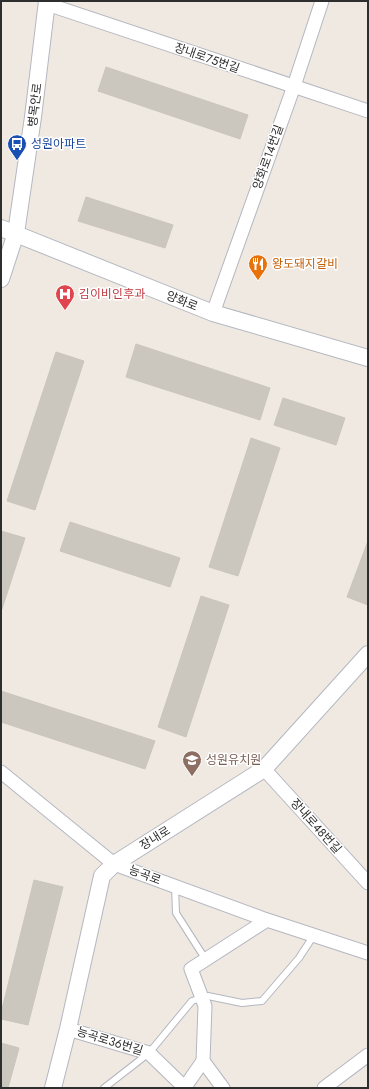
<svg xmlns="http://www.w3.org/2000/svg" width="369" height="1089" font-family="Jost,'Noto Sans KR',sans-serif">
  <rect width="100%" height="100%" fill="#efe9e1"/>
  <g fill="#cbc7bf" stroke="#cbc5ba">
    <polygon points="106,67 248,115 240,139 98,91"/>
    <polygon points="86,197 173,225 165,248 78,221"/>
    <polygon points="136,344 270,388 260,420 126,377"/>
    <polygon points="56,352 84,361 35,510 7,501"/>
    <polygon points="283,398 345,418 336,445 274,425"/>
    <polygon points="251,438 280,448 238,576 209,567"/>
    <polygon points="70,522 180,558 170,587 60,551"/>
    <polygon points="1,531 25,538 1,612"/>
    <polygon points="368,541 368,605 347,597"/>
    <polygon points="201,596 229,605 186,737 158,727"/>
    <polygon points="1,691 155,741 145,769 1,722"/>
    <polygon points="34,880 63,887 28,1025 1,1019 1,1013"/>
    <polygon points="1,1043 19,1048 8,1088 1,1088"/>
  </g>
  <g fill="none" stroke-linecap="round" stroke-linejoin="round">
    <g stroke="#b4b7c1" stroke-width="8">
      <g id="service">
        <polyline points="175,886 176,913 206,960"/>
        <polyline points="104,1088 149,1053 192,1001 208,996 242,1003 262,1001 299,958 314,935"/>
      </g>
    </g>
    <g stroke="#b4b7c1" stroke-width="15">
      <g id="minor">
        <polyline points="47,4 368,111"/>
        <polyline points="213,313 294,86 322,1"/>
        <polyline points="264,769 368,883"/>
        <polyline points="1,772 114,864 267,920 368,953"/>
        <polyline points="68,1029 149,1053 185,1088"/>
        <polyline points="185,1087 203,1061"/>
        <polyline points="223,1088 203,1061 205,1006 191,969 267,920"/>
        <polyline points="324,1088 368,1055"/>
      </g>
    </g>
    <g stroke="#b4b7c1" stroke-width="18">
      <g id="tertiary">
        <polyline points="1,228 213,313 368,358"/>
        <polyline points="1,279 16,233 33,117 47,1"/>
        <polyline points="53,1088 68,1029 102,876 114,864 264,769 368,654"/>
      </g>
    </g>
    <use href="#service" stroke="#fff" stroke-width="6"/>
    <use href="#minor" stroke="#fff" stroke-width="13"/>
    <use href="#tertiary" stroke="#fff" stroke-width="16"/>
  </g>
  <defs>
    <g id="bus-pin" transform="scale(1)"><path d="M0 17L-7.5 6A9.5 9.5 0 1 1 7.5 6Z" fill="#1a4fb4" stroke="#fff"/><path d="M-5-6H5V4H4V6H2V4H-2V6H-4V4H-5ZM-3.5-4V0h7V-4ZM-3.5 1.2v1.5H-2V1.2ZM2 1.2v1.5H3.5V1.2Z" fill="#fff"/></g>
    <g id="restaurant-pin" transform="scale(1)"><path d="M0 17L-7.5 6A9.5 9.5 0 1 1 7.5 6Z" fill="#e8710a" stroke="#fff"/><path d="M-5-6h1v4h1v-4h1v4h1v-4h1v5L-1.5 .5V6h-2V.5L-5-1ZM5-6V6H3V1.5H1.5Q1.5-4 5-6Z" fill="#fff"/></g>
    <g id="hospital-pin" transform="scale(1)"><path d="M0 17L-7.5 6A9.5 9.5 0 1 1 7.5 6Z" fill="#e0444e" stroke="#fff"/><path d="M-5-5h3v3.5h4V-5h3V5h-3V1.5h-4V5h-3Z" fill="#fff"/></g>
    <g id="school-pin" transform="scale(1)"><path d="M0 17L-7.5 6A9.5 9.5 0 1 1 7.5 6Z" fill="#8d6e63" stroke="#fff"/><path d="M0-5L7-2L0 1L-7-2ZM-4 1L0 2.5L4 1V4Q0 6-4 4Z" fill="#fff"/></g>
  </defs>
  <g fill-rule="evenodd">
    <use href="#bus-pin" x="17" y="144"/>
    <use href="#restaurant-pin" x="258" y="264"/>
    <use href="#hospital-pin" x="65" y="294"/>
    <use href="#school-pin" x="192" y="760"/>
  </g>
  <g text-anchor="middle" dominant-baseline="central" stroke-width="3" stroke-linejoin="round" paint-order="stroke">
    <g font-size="12" fill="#2e2e2e" stroke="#fff">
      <text transform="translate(207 58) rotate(19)">장내로75번길</text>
      <text transform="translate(35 105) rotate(-83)">병목안로</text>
      <text transform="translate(268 157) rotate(-70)">양화로14번길</text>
      <text transform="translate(182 301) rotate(22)">양화로</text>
      <text transform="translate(316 826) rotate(48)">장내로48번길</text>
      <text transform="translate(155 838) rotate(-32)">장내로</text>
      <text transform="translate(145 875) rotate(20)">능곡로</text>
      <text transform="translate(110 1041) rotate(17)">능곡로36번길</text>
    </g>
    <g font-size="12" fill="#164399" stroke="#fff" text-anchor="start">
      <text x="31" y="144">성원아파트</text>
    </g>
    <g font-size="12" fill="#c56008" stroke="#fff" text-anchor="start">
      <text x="272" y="264">왕도돼지갈비</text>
    </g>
    <g font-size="12" fill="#be3a42" stroke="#fff" text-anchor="start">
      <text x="79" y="294">김이비인후과</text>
    </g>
    <g font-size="12" fill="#785e54" stroke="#fff" text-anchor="start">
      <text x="206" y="760">성원유치원</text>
    </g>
  </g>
  <rect width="369" height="1089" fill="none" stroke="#2e2e2e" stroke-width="4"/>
</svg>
